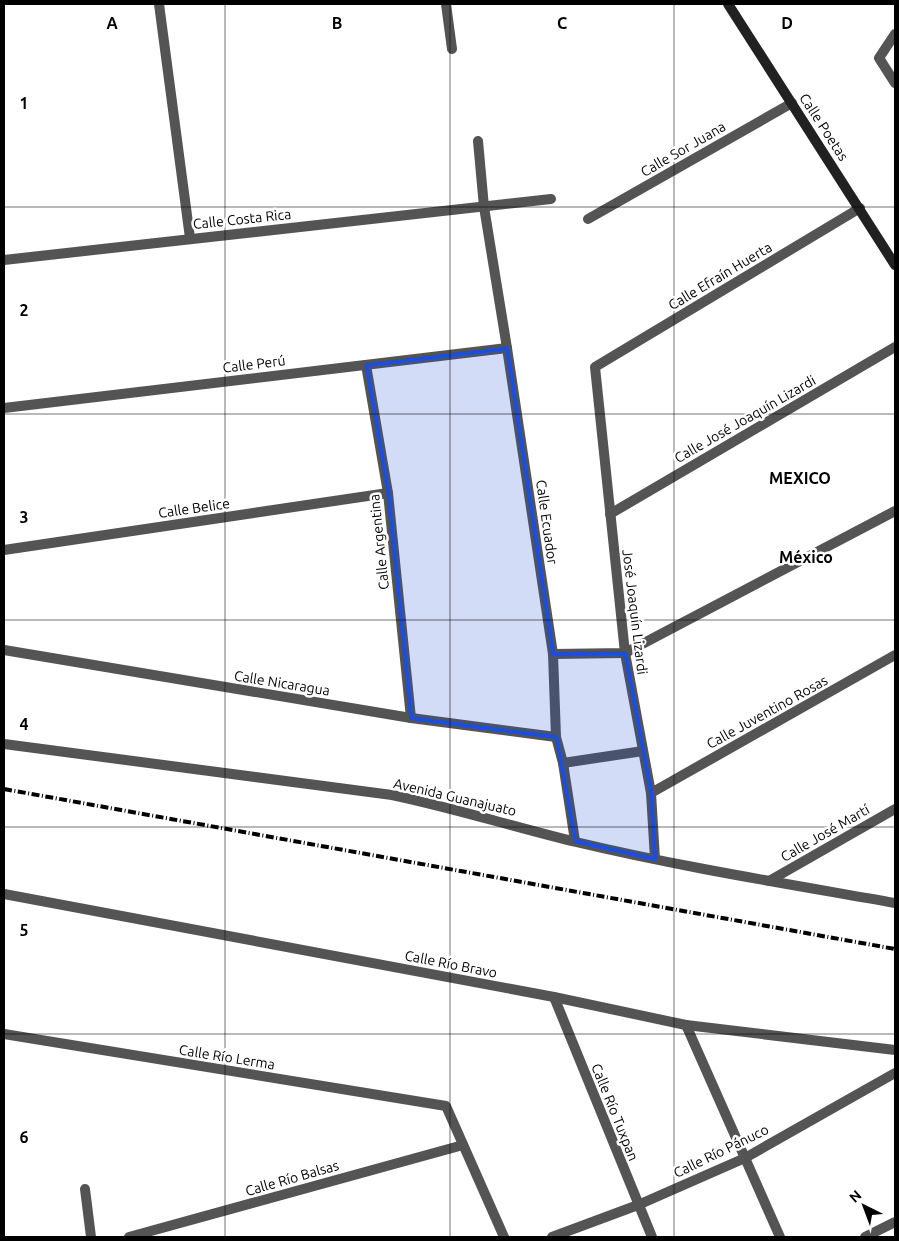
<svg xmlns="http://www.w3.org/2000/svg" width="899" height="1241" font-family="Ubuntu,sans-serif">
  <rect width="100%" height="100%" fill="#fff"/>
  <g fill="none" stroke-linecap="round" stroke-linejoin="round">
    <g stroke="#545454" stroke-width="10">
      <polyline points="159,4 190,238"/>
      <polyline points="446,4 452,49"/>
      <polyline points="895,34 879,58 895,83"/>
      <polyline points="478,141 484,207 507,348 553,654 556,737 563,763 575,841"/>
      <polyline points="588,219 792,103"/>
      <polyline points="4,260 551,199"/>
      <polyline points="366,365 388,493 411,718"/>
      <polyline points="4,408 507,348"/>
      <polyline points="610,514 895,347"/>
      <polyline points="4,550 388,493"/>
      <polyline points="4,650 411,718 556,737"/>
      <polyline points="553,654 625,653 895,511"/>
      <path d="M4,744L392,795C454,808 514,827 576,842C681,867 788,884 895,903"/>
      <polyline points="563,763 643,751"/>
      <polyline points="651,793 895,655"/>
      <polyline points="655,859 651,793 625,653 595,367 860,208"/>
      <polyline points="769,881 895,809"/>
      <polyline points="4,894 554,997 686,1025 895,1050"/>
      <polyline points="554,997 652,1237"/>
      <polyline points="686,1025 780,1237"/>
      <polyline points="4,1034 446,1106 504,1237"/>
      <polyline points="85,1189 91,1237"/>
      <polyline points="129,1237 463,1145"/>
      <polyline points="552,1237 638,1205 745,1158 895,1073"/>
      <polyline points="865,1237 895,1222"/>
    </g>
    <polyline stroke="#212121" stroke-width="10" points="728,4 895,265"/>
    <polyline stroke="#000" stroke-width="4" stroke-dasharray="8 2.5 1 2.5" stroke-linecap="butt" points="4,789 895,949"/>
  </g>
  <path fill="#1d4ed8" fill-opacity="0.2" stroke="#1d4ed8" stroke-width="4" stroke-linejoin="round" d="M507,348L553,654L625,653L651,793L655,859L575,841L556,737L411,718L388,493L366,365Z"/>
  <path fill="none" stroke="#000" stroke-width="1" stroke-opacity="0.55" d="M225,4V1237M450,4V1237M674,4V1237M4,207H895M4,414H895M4,620H895M4,827H895M4,1034H895"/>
  <g text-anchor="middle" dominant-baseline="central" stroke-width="5" stroke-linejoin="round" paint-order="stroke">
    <g font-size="14" fill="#000" stroke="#fff">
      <text transform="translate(824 127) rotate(57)">Calle Poetas</text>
      <text transform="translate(683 149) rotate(-30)">Calle Sor Juana</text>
      <text transform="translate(242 219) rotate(-6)">Calle Costa Rica</text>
      <text transform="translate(720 276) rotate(-31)">Calle Efraín Huerta</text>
      <text transform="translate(254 364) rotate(-7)">Calle Perú</text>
      <text transform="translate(745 419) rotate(-30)">Calle José Joaquín Lizardi</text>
      <text transform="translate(194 508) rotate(-8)">Calle Belice</text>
      <text transform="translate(547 522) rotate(82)">Calle Ecuador</text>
      <text transform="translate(379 542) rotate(-96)">Calle Argentina</text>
      <text transform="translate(635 612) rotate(83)">José Joaquín Lizardi</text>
      <text transform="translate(282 683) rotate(9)">Calle Nicaragua</text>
      <text transform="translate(767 712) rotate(-29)">Calle Juventino Rosas</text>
      <text transform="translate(455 797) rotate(13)">Avenida Guanajuato</text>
      <text transform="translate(825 833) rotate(-30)">Calle José Martí</text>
      <text transform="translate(451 964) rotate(11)">Calle Río Bravo</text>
      <text transform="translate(227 1057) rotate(9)">Calle Río Lerma</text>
      <text transform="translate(615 1112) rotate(68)">Calle Río Tuxpan</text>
      <text transform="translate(721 1151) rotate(-26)">Calle Río Pánuco</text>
      <text transform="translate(292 1178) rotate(-16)">Calle Río Balsas</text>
    </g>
    <g font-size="16" font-weight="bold" fill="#000" stroke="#fff">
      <text x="800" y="478">MEXICO</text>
      <text x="806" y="557">México</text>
    </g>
  </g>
  <g font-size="16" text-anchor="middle" font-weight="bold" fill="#000" stroke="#fff" stroke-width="5" stroke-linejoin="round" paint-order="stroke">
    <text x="112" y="29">A</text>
    <text x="337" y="29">B</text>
    <text x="562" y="29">C</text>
    <text x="787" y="29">D</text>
    <text x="24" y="109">1</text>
    <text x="24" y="316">2</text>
    <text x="24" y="523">3</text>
    <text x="24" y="730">4</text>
    <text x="24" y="936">5</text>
    <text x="24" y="1143">6</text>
  </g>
  <rect width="899" height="1241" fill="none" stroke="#000000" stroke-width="10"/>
  <g transform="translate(864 1206) rotate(318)" stroke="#ffffff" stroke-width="4" paint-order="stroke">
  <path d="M0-4L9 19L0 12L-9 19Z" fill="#000000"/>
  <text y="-8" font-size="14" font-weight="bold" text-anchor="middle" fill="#000000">N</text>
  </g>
</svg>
